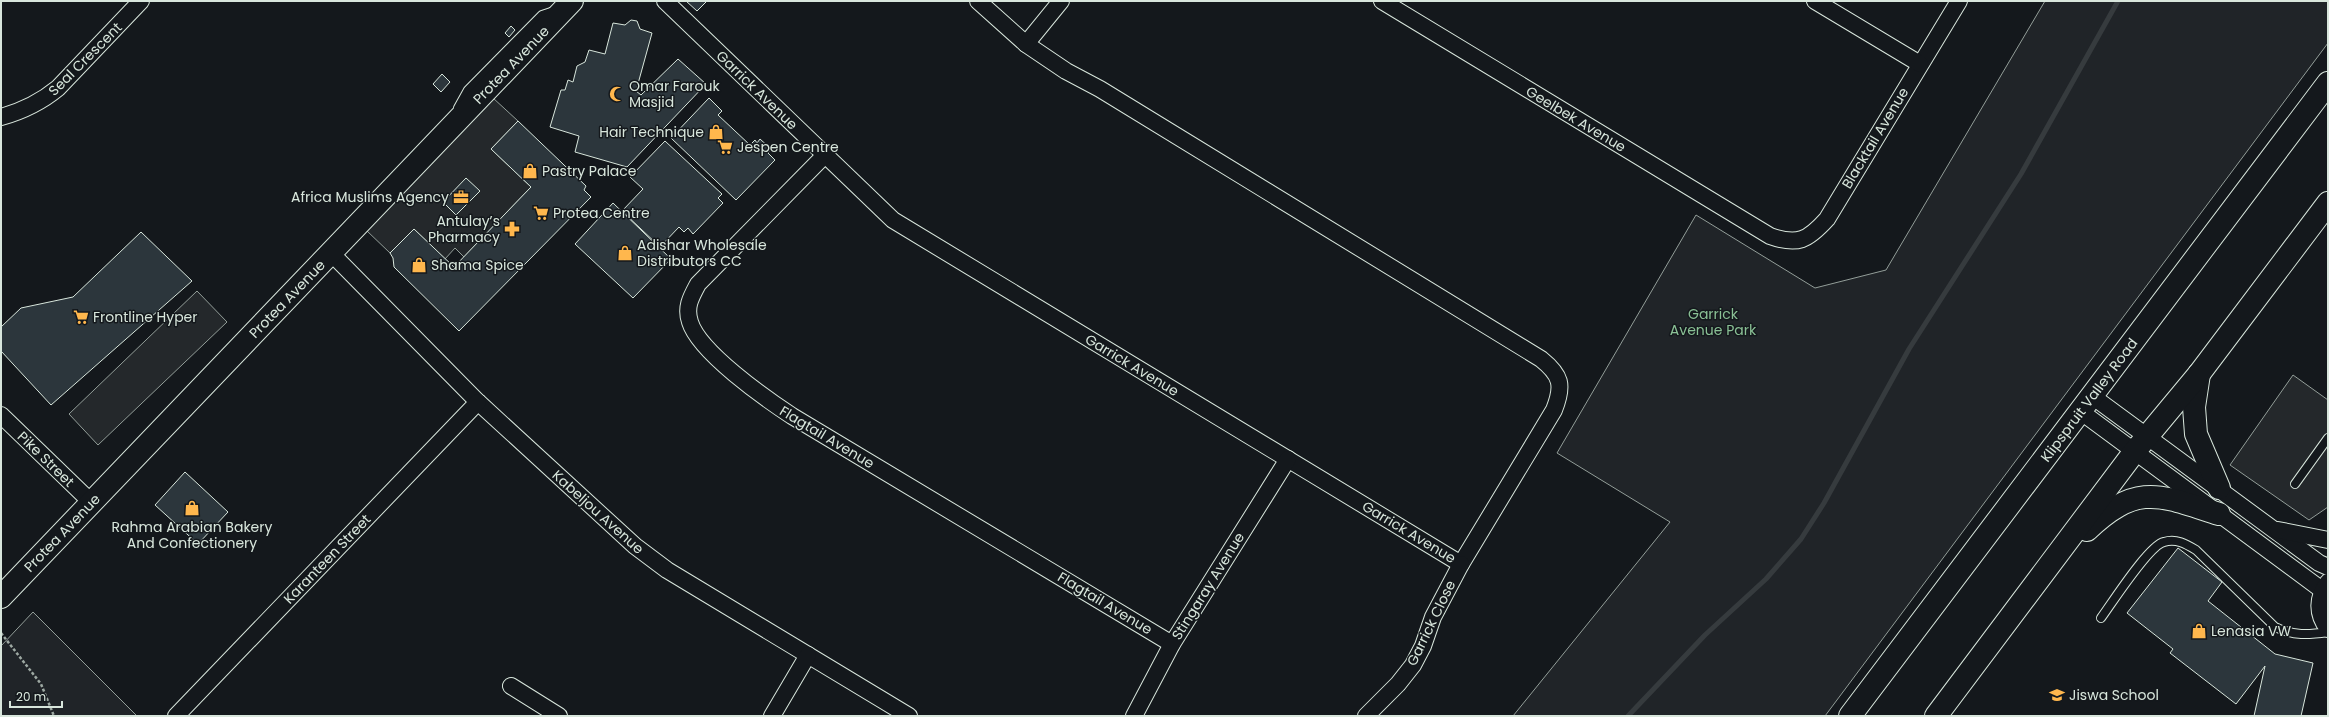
<svg xmlns="http://www.w3.org/2000/svg" width="2329" height="717" font-family="Poppins,sans-serif">
  <rect width="100%" height="100%" fill="#14181c"/>
  <g fill="#202428" stroke="#939e99">
    <polygon points="2045,1 2328,1 2328,43 1825,716 1513,716 1670,522 1557,453 1696,215 1815,288 1886,270"/>
    <polygon points="33,612 137,716 1,716 1,646"/>
  </g>
  <g fill="#24282b" stroke="#939e99">
    <polygon points="493,98 518,121 491,149 531,187 464,257 455,248 445,259 414,229 390,253 366,230"/>
    <polygon points="197,291 227,322 98,445 69,414"/>
    <polygon points="2293,375 2328,400 2328,507 2309,520 2230,465"/>
  </g>
  <g fill="none" stroke-linecap="round" stroke-linejoin="round">
    <polyline stroke="#363b3e" stroke-width="5" points="1628,716 1705,635 1766,579 1801,539 1824,503 1909,349 2021,174 2118,1"/>
  </g>
  <g fill="#2c363c" stroke="#d8e6dc">
    <polygon points="686,1 707,1 697,11"/>
    <polygon points="631,20 637,21 640,29 652,33 636,91 641,95 678,59 706,84 627,167 575,152 579,136 550,127 561,90 565,90 568,80 573,82 577,66 585,62 589,50 605,54 613,23 625,25"/>
    <polygon points="511,26 515,30 509,37 505,33"/>
    <polygon points="442,74 450,82 441,92 433,84"/>
    <polygon points="709,98 722,111 718,115 750,145 755,140 757,143 760,139 771,149 768,153 775,160 736,200 671,138"/>
    <polygon points="518,121 586,186 584,190 591,197 459,331 394,267 393,258 390,253 414,229 454,267 531,187 491,149"/>
    <polygon points="665,141 722,194 718,198 723,203 693,234 688,228 684,232 679,227 660,247 622,211 643,189 630,177"/>
    <polygon points="466,178 480,191 456,215 443,202"/>
    <polygon points="613,203 671,259 633,298 575,244"/>
    <polygon points="141,232 192,281 51,405 1,351 1,327 21,308 73,297"/>
    <polygon points="185,472 228,512 198,544 155,505"/>
    <polygon points="2178,548 2222,582 2208,601 2275,654 2313,663 2301,716 2254,716 2265,666 2236,704 2170,653 2173,649 2127,613"/>
  </g>
  <g fill="none" stroke-linecap="round" stroke-linejoin="round">
    <g stroke="#d8e6dc" stroke-width="10">
      <g id="lane">
        <polyline points="458,108 468,90 542,15 554,11"/>
        <polyline points="2295,484 2328,438"/>
        <path d="M2101,618C2112,603 2149,545 2164,542C2176,538 2186,544 2196,550L2275,627C2294,636 2308,635 2328,632"/>
      </g>
    </g>
    <g stroke="#d8e6dc" stroke-width="18">
      <g id="street">
        <path d="M665,1L893,220L1461,564L1554,410C1564,385 1561,375 1541,359L1100,89L1066,71L1026,44L978,1"/>
        <path d="M1382,1L1770,236C1798,246 1808,240 1827,219L1959,1"/>
        <polyline points="1815,1 1920,64"/>
        <polyline points="1026,44 1061,1"/>
        <path d="M1,117C23,111 41,102 58,88L141,1"/>
        <path d="M825,155L698,284C691,297 685,307 690,322C699,352 766,399 792,416L1172,644"/>
        <polyline points="331,253 478,402 635,546 667,570 909,716"/>
        <polyline points="2092,396 2319,563 2328,567"/>
        <polyline points="2080,411 2322,590"/>
        <polyline points="1,415 91,502"/>
        <polyline points="2278,530 2328,540"/>
        <path d="M2328,582C2317,597 2316,614 2328,629"/>
        <polyline points="511,686 559,716"/>
        <polyline points="176,716 478,402"/>
        <polyline points="772,716 808,655"/>
        <polyline points="1134,716 1172,644 1288,459"/>
        <polyline points="1366,716 1398,684 1413,665 1423,646 1433,617 1461,564"/>
      </g>
    </g>
    <g stroke="#d8e6dc" stroke-width="24">
      <g id="secondary">
        <polyline points="2199,374 2194,407 2196,434 2219,488"/>
        <path d="M2087,530C2138,482 2159,495 2219,514"/>
        <polyline points="1,597 572,1"/>
        <polyline points="1850,716 2328,83"/>
        <polyline points="1936,716 2135,451 2199,374 2328,203"/>
      </g>
    </g>
    <polyline stroke="#9da8a2" stroke-width="2.5" stroke-dasharray="3 2" stroke-linecap="butt" points="1,633 41,684 54,716"/>
    <use href="#lane" stroke="#14181c" stroke-width="8"/>
    <use href="#street" stroke="#14181c" stroke-width="16"/>
    <use href="#secondary" stroke="#14181c" stroke-width="22"/>
  </g>
  <defs>
    <g id="mosque-bare" transform="scale(1.2)"><path d="M3.5-4.9A6 6 0 1 0 3.5 4.9A5 5 0 1 1 3.5-4.9Z" fill="#ffb74d" stroke="#14181c" stroke-width="2.5" paint-order="stroke"/></g>
    <g id="shop-bare" transform="scale(1.2)"><path d="M-5-2.5h2.3a2.7 3.5 0 0 1 5.4 0H5L5.5 6h-11ZM-1.5-2.5h3a1.5 2.3 0 0 0-3 0Z" fill="#ffb74d" stroke="#14181c" stroke-width="2.5" paint-order="stroke"/></g>
    <g id="supermarket-bare" transform="scale(1.2)"><path d="M-6-5.5h2.5l.6 2H6L4.5 2H-2.5L-4.4-4H-6ZM-1.5 3.2a1.3 1.3 0 1 0 .1 0ZM3 3.2a1.3 1.3 0 1 0 .1 0Z" fill="#ffb74d" stroke="#14181c" stroke-width="2.5" paint-order="stroke"/></g>
    <g id="office-bare" transform="scale(1.2)"><path d="M-6-3h4V-5.5h4V-3h4V5H-6ZM-1-4.5V-3h2v-1.5ZM-6 0V1H6V0Z" fill="#ffb74d" stroke="#14181c" stroke-width="2.5" paint-order="stroke"/></g>
    <g id="pharmacy-bare" transform="scale(1.2)"><path d="M-2-6h4v4h4v4h-4v4h-4v-4h-4v-4h4Z" fill="#ffb74d" stroke="#14181c" stroke-width="2.5" paint-order="stroke"/></g>
    <g id="school-bare" transform="scale(1.2)"><path d="M0-5L7-2L0 1L-7-2ZM-4 1L0 2.5L4 1V4Q0 6-4 4Z" fill="#ffb74d" stroke="#14181c" stroke-width="2.5" paint-order="stroke"/></g>
  </defs>
  <g fill-rule="evenodd">
    <use href="#mosque-bare" x="617" y="94"/>
    <use href="#shop-bare" x="716" y="132"/>
    <use href="#supermarket-bare" x="725" y="147"/>
    <use href="#shop-bare" x="530" y="171"/>
    <use href="#office-bare" x="461" y="197"/>
    <use href="#supermarket-bare" x="541" y="213"/>
    <use href="#pharmacy-bare" x="512" y="229"/>
    <use href="#shop-bare" x="625" y="253"/>
    <use href="#shop-bare" x="419" y="265"/>
    <use href="#supermarket-bare" x="81" y="317"/>
    <use href="#shop-bare" x="192" y="508"/>
    <use href="#shop-bare" x="2199" y="631"/>
    <use href="#school-bare" x="2057" y="695"/>
  </g>
  <g text-anchor="middle" dominant-baseline="central" stroke-width="3" stroke-linejoin="round" paint-order="stroke">
    <g font-size="14" fill="#d8e6dc" stroke="#14181c">
      <text transform="translate(85 59) rotate(-45)">Seal Crescent</text>
      <text transform="translate(511 65) rotate(-46)">Protea Avenue</text>
      <text transform="translate(757 90) rotate(44)">Garrick Avenue</text>
      <text transform="translate(1576 119) rotate(31)">Geelbek Avenue</text>
      <text transform="translate(1875 138) rotate(-59)">Blacktail Avenue</text>
      <text transform="translate(287 299) rotate(-46)">Protea Avenue</text>
      <text transform="translate(1132 365) rotate(31)">Garrick Avenue</text>
      <text transform="translate(2089 400) rotate(-53)">Klipspruit Valley Road</text>
      <text transform="translate(827 437) rotate(31)">Flagtail Avenue</text>
      <text transform="translate(46 459) rotate(44)">Pike Street</text>
      <text transform="translate(598 512) rotate(42)">Kabeljou Avenue</text>
      <text transform="translate(1409 532) rotate(31)">Garrick Avenue</text>
      <text transform="translate(62 533) rotate(-46)">Protea Avenue</text>
      <text transform="translate(327 559) rotate(-46)">Karanteen Street</text>
      <text transform="translate(1208 586) rotate(-58)">Stingaray Avenue</text>
      <text transform="translate(1105 603) rotate(31)">Flagtail Avenue</text>
      <text transform="translate(1431 623) rotate(-64)">Garrick Close</text>
    </g>
    <g font-size="14" fill="#d8e6dc" stroke="#14181c" text-anchor="start">
      <text x="629" y="86">Omar Farouk<tspan x="629" dy="16">Masjid</tspan></text>
      <text x="704" y="132" text-anchor="end">Hair Technique</text>
      <text x="737" y="147">Jespen Centre</text>
      <text x="542" y="171">Pastry Palace</text>
      <text x="449" y="197" text-anchor="end">Africa Muslims Agency</text>
      <text x="553" y="213">Protea Centre</text>
      <text x="500" y="221" text-anchor="end">Antulay’s<tspan x="500" dy="16">Pharmacy</tspan></text>
      <text x="637" y="245">Adishar Wholesale<tspan x="637" dy="16">Distributors CC</tspan></text>
      <text x="431" y="265">Shama Spice</text>
      <text x="93" y="317">Frontline Hyper</text>
      <text x="192" y="527" text-anchor="middle">Rahma Arabian Bakery<tspan x="192" dy="16">And Confectionery</tspan></text>
      <text x="2211" y="631">Lenasia VW</text>
      <text x="2069" y="695">Jiswa School</text>
    </g>
    <g font-size="14" fill="#8ac095" stroke="#14181c">
      <text x="1713" y="314">Garrick<tspan x="1713" dy="16">Avenue Park</tspan></text>
    </g>
  </g>
  <rect width="2329" height="717" fill="none" stroke="#d8e6dc" stroke-width="4"/>
  <path d="M10 701v6h52v-6" fill="none" stroke="#d8e6dc" stroke-width="2"/>
  <text x="16" y="701" font-size="12" fill="#d8e6dc" stroke="#14181c" stroke-width="3" paint-order="stroke">20 m</text>
</svg>
